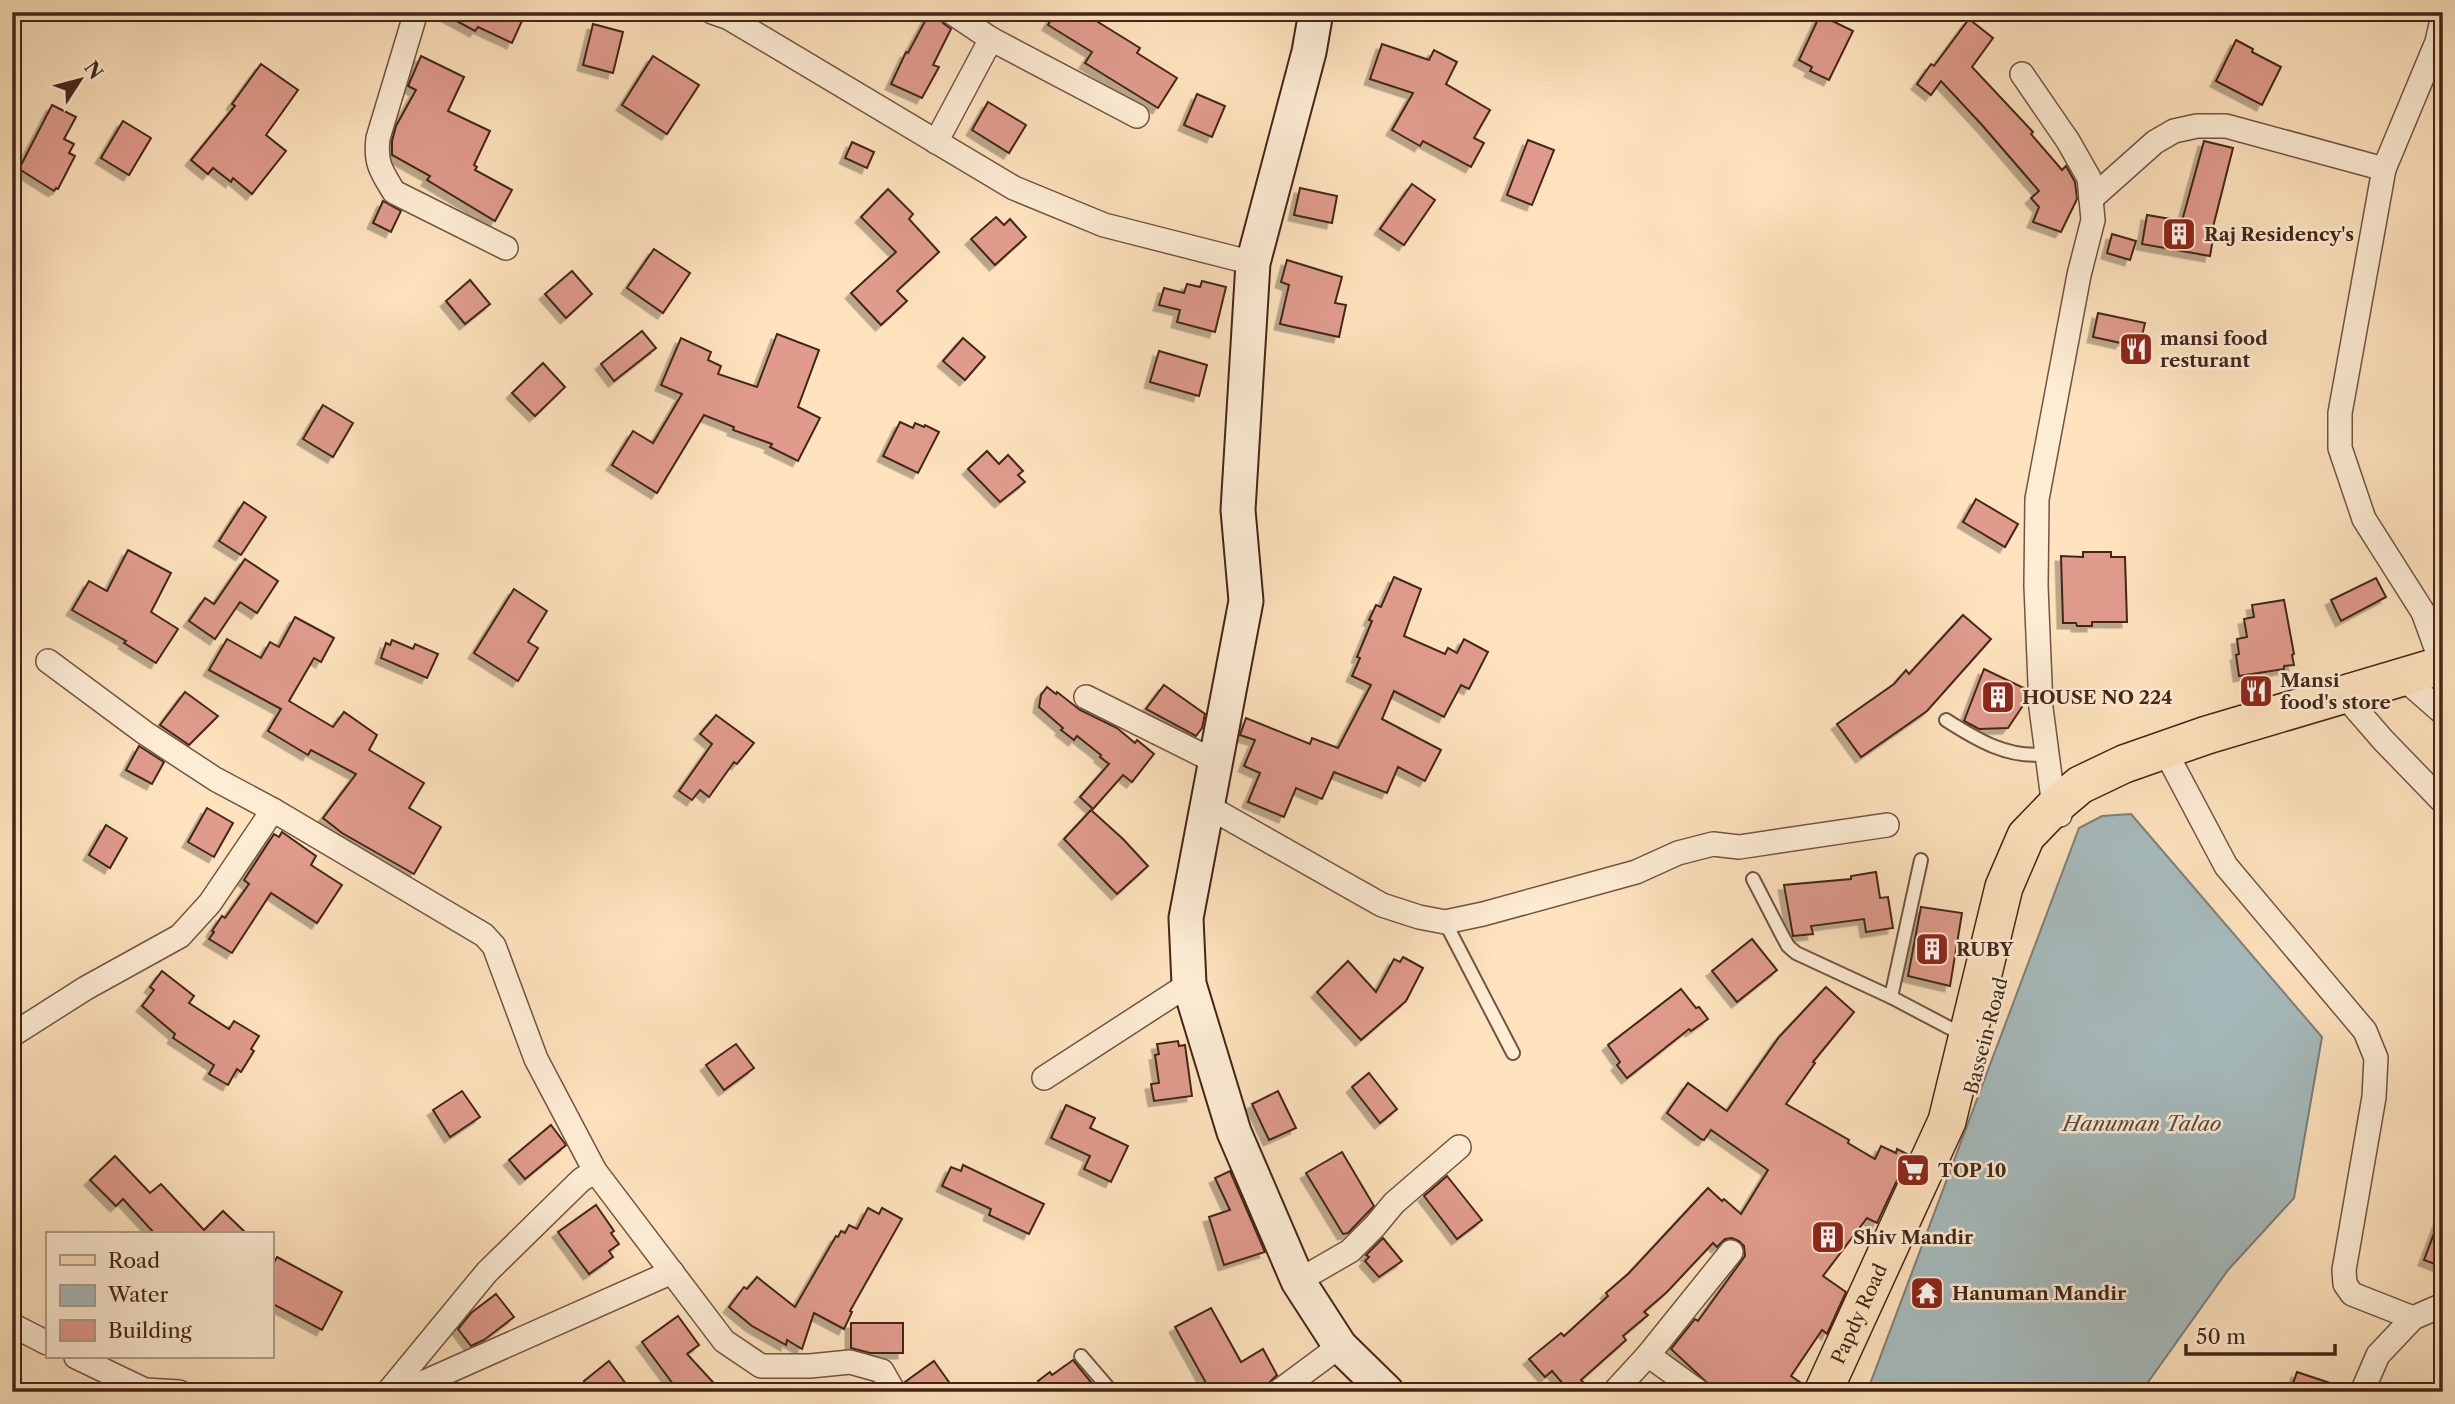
<svg xmlns="http://www.w3.org/2000/svg" width="2455" height="1404" font-family="'Libre Caslon Text',serif">
  <defs>
    <filter id="shadow"><feDropShadow dx="-5.5" dy="5.5" stdDeviation="0" flood-color="#0004"/></filter>
  </defs>
  <rect width="100%" height="100%" fill="#fee3be"/>
  <filter id="stains"><feTurbulence type="fractalNoise" baseFrequency=".00286" numOctaves="4"/><feColorMatrix values="0 0 0 0 .2 0 0 0 0 .09 0 0 0 0 .02 0 0 0 .5 -.17"/></filter>
  <radialGradient id="worn" r=".72"><stop offset=".6" stop-color="#630" stop-opacity="0"/><stop offset="1" stop-color="#630" stop-opacity=".3"/></radialGradient>
  <polygon fill="#a6bbbd" stroke="#7e7f7b" stroke-width="2" points="2131,814 2322,1037 2294,1198 2228,1270 2141,1392 1867,1392 2079,828 2102,816"/>
  <g fill="#e09b8c" stroke="#432518" stroke-width="2" filter="url(#shadow)">
    <polygon points="440,12 526,12 512,43 478,27 475,31"/>
    <polygon points="930,12 938,15 943,23 951,29 933,65 939,67 922,98 891,84 906,52 908,53"/>
    <polygon points="1055,12 1104,12 1098,22 1140,48 1137,53 1177,78 1158,108 1085,63 1092,52 1048,25"/>
    <polygon points="1820,15 1853,31 1829,80 1810,71 1812,67 1799,60"/>
    <polygon points="1969,19 1993,38 1972,67 2033,132 2031,134 2062,170 2066,166 2075,182 2077,199 2061,232 2033,222 2039,207 2031,198 2039,191 1982,125 1941,81 1931,95 1917,84 1931,64 1934,66"/>
    <polygon points="593,24 623,32 613,73 583,65"/>
    <polygon points="2236,40 2253,49 2252,52 2281,67 2262,105 2216,81"/>
    <polygon points="1382,44 1429,60 1434,50 1457,62 1446,84 1490,110 1474,138 1484,143 1471,167 1423,141 1420,146 1392,130 1413,93 1370,79"/>
    <polygon points="421,56 464,77 448,111 490,131 474,165 477,167 475,170 512,190 495,221 427,180 430,176 392,155 392,141 396,126 416,90 408,86"/>
    <polygon points="653,56 699,85 667,134 622,105"/>
    <polygon points="261,64 298,90 266,135 286,151 252,194 233,178 231,182 213,168 208,174 191,160 235,106 232,104"/>
    <polygon points="1197,94 1225,106 1212,137 1184,125"/>
    <polygon points="988,102 1026,125 1009,153 972,130"/>
    <polygon points="52,105 76,117 64,139 74,144 69,153 75,156 58,189 56,188 54,191 19,169"/>
    <polygon points="123,121 151,138 129,175 101,158"/>
    <polygon points="1528,140 1554,150 1532,205 1507,195"/>
    <polygon points="2204,141 2233,148 2213,227 2215,227 2210,256 2142,244 2147,215 2182,221"/>
    <polygon points="852,142 874,152 867,168 845,158"/>
    <polygon points="1412,184 1435,200 1404,245 1380,229"/>
    <polygon points="1300,188 1337,196 1332,223 1294,215"/>
    <polygon points="888,189 913,214 909,219 939,252 897,291 907,301 881,325 851,293 896,252 861,217"/>
    <polygon points="383,201 401,211 391,232 373,223"/>
    <polygon points="996,217 1004,225 1010,219 1026,237 995,265 971,239"/>
    <polygon points="2112,234 2136,241 2130,260 2107,253"/>
    <polygon points="654,249 690,273 663,313 627,288"/>
    <polygon points="1287,260 1342,277 1335,303 1346,305 1339,337 1280,324 1289,285 1281,282"/>
    <polygon points="572,271 592,294 566,318 545,294"/>
    <polygon points="470,280 490,304 465,324 446,301"/>
    <polygon points="1202,281 1226,287 1215,332 1177,322 1180,310 1159,305 1164,288 1184,293 1187,284 1200,287"/>
    <polygon points="2098,313 2145,323 2141,340 2127,337 2127,341 2122,339 2121,343 2093,337"/>
    <polygon points="642,331 656,348 614,381 601,364"/>
    <polygon points="777,334 819,350 798,407 820,418 798,461 770,447 772,444 733,430 734,427 704,415 657,493 612,465 633,431 653,443 682,394 661,385 681,338 711,352 708,360 721,366 718,374 757,387"/>
    <polygon points="963,338 985,357 965,380 943,361"/>
    <polygon points="1159,351 1207,365 1199,396 1150,382"/>
    <polygon points="543,363 565,387 535,416 512,393"/>
    <polygon points="323,405 353,423 333,457 303,439"/>
    <polygon points="900,422 913,428 915,423 924,427 925,425 939,432 918,473 883,456"/>
    <polygon points="987,451 999,464 1008,455 1023,471 1018,475 1025,482 1000,502 968,469"/>
    <polygon points="1976,499 2018,524 2005,547 1963,522"/>
    <polygon points="244,502 266,517 241,555 219,541"/>
    <polygon points="128,550 171,573 151,612 178,629 156,663 124,643 126,641 72,610 89,581 107,591"/>
    <polygon points="2083,552 2111,552 2111,557 2125,557 2127,622 2092,622 2092,626 2077,626 2076,623 2063,623 2061,556 2083,557"/>
    <polygon points="245,559 278,581 257,613 240,602 215,639 189,621 205,598 214,604"/>
    <polygon points="1394,577 1421,589 1404,636 1445,654 1448,648 1457,653 1464,639 1488,652 1469,689 1461,685 1444,717 1394,691 1382,719 1441,750 1425,781 1398,767 1387,793 1334,772 1322,799 1296,788 1284,817 1248,802 1260,773 1244,766 1255,740 1240,735 1246,718 1310,744 1312,738 1338,748 1371,685 1352,676 1360,658 1357,657 1372,621 1369,620 1376,605 1381,607"/>
    <polygon points="2376,578 2386,597 2341,621 2331,600"/>
    <polygon points="514,589 547,611 528,642 538,648 518,681 474,653"/>
    <polygon points="2284,600 2294,654 2292,655 2294,665 2284,666 2284,669 2239,676 2236,655 2239,654 2237,639 2247,637 2244,619 2254,617 2252,605"/>
    <polygon points="1963,615 1991,639 1927,711 1861,757 1837,724 1894,684 1906,670 1909,674"/>
    <polygon points="295,617 334,638 321,662 314,658 289,701 333,727 344,712 377,735 369,750 424,783 409,808 441,827 414,874 342,833 323,818 356,774 311,750 308,755 268,731 281,709 209,670 227,639 261,658 270,642 279,647"/>
    <polygon points="392,640 413,649 415,644 438,654 427,678 381,658 386,643 390,645"/>
    <polygon points="1984,669 2024,688 2022,707 2008,728 1979,729 1964,721"/>
    <polygon points="1164,685 1205,714 1202,728 1196,736 1146,709"/>
    <polygon points="1047,687 1056,694 1057,692 1080,710 1117,728 1135,743 1137,740 1154,754 1132,782 1123,775 1093,809 1080,797 1109,764 1100,757 1101,755 1077,736 1074,740 1061,730 1063,728 1039,707 1041,695"/>
    <polygon points="185,692 218,716 189,745 160,725"/>
    <polygon points="716,715 754,743 737,764 734,762 709,797 700,790 692,800 679,791 712,744 700,734"/>
    <polygon points="139,746 164,762 152,784 126,770"/>
    <polygon points="207,808 233,823 214,857 188,842"/>
    <polygon points="1091,810 1123,839 1148,866 1117,894 1064,839"/>
    <polygon points="106,825 127,838 110,868 89,855"/>
    <polygon points="282,832 316,856 311,865 342,885 317,923 271,893 232,953 209,939 214,932 212,931 222,916 225,918 249,884 244,880 274,834 279,837"/>
    <polygon points="1876,872 1880,898 1888,897 1893,928 1866,932 1864,919 1811,926 1813,934 1793,936 1784,885 1851,879 1851,876"/>
    <polygon points="1921,907 1962,913 1950,986 1908,976"/>
    <polygon points="1752,939 1777,970 1737,1002 1712,971"/>
    <polygon points="1403,957 1423,968 1406,1001 1361,1040 1317,992 1348,961 1376,992 1394,959 1400,962"/>
    <polygon points="162,971 194,996 189,1003 229,1029 234,1021 259,1036 251,1049 254,1051 241,1072 237,1069 228,1085 209,1074 214,1065 173,1038 175,1034 142,1006 154,990 150,987"/>
    <polygon points="1826,987 1854,1012 1813,1062 1815,1063 1786,1104 1849,1140 1848,1143 1875,1159 1881,1146 1896,1153 1897,1149 1909,1155 1877,1223 1867,1218 1823,1276 1846,1292 1827,1334 1822,1330 1791,1376 1804,1385 1802,1392 1717,1392 1671,1349 1695,1319 1698,1321 1745,1256 1744,1246 1739,1241 1732,1238 1725,1239 1717,1247 1713,1243 1667,1292 1644,1312 1648,1315 1623,1336 1626,1340 1581,1380 1584,1383 1573,1392 1570,1392 1552,1371 1545,1377 1529,1359 1561,1333 1564,1336 1608,1296 1606,1293 1629,1273 1708,1188 1722,1201 1724,1199 1741,1214 1768,1170 1711,1130 1704,1140 1701,1139 1667,1113 1688,1083 1727,1111 1779,1037"/>
    <polygon points="1681,989 1696,1008 1699,1007 1708,1019 1691,1031 1689,1029 1627,1078 1617,1065 1620,1062 1608,1045"/>
    <polygon points="1178,1041 1179,1046 1185,1045 1192,1096 1154,1101 1151,1084 1159,1083 1155,1055 1159,1054 1157,1044"/>
    <polygon points="736,1044 754,1068 724,1090 706,1065"/>
    <polygon points="1369,1073 1397,1109 1380,1123 1352,1087"/>
    <polygon points="462,1091 480,1117 450,1137 433,1110"/>
    <polygon points="1278,1091 1296,1128 1269,1140 1252,1104"/>
    <polygon points="1066,1105 1095,1118 1090,1128 1128,1146 1111,1182 1084,1169 1090,1156 1051,1138"/>
    <polygon points="551,1125 566,1145 525,1179 509,1160"/>
    <polygon points="1342,1152 1374,1206 1348,1233 1343,1234 1306,1173"/>
    <polygon points="115,1156 150,1193 161,1184 204,1230 223,1211 247,1234 155,1234 123,1199 116,1206 90,1180"/>
    <polygon points="963,1165 1044,1204 1029,1234 989,1215 991,1209 942,1186 951,1167 961,1171"/>
    <polygon points="1230,1171 1265,1252 1224,1265 1209,1217 1230,1210 1215,1178"/>
    <polygon points="1447,1176 1482,1220 1457,1239 1424,1196"/>
    <polygon points="596,1205 614,1231 611,1233 619,1244 609,1251 613,1257 589,1274 558,1232"/>
    <polygon points="868,1208 879,1214 882,1208 902,1219 850,1311 852,1312 844,1329 814,1313 802,1349 787,1340 786,1345 752,1326 729,1307 744,1287 747,1289 757,1277 795,1307 836,1236 838,1237 841,1231 845,1233 849,1225 857,1229"/>
    <polygon points="2441,1215 2443,1216 2443,1267 2424,1260"/>
    <polygon points="1383,1238 1402,1261 1379,1277 1365,1261 1369,1257 1366,1255"/>
    <polygon points="277,1257 342,1292 322,1330 271,1303 271,1268"/>
    <polygon points="496,1294 514,1317 484,1340 471,1346 458,1329 471,1313"/>
    <polygon points="1211,1308 1241,1362 1263,1349 1277,1375 1265,1387 1256,1392 1211,1392 1175,1327"/>
    <polygon points="678,1316 699,1345 687,1354 722,1392 679,1392 642,1342"/>
    <polygon points="851,1323 903,1323 903,1353 870,1353 851,1348"/>
    <polygon points="1073,1360 1099,1392 1030,1392 1040,1384 1038,1381 1050,1372 1052,1375"/>
    <polygon points="609,1361 632,1392 591,1392 584,1381"/>
    <polygon points="934,1361 956,1392 912,1392 905,1382"/>
    <polygon points="2297,1372 2348,1389 2348,1392 2290,1392"/>
  </g>
  <g fill="none" stroke-linecap="round" stroke-linejoin="round">
    <g stroke="#725442" stroke-width="16">
      <g id="service">
        <path d="M1946,720C1977,740 2009,759 2046,754"/>
        <polyline points="1753,879 1783,937 1788,946 1796,953 1891,997 1963,1035"/>
        <polyline points="1445,922 1513,1053"/>
        <polyline points="1891,997 1921,860"/>
        <polyline points="1081,1356 1112,1392"/>
      </g>
    </g>
    <g stroke="#725442" stroke-width="26">
      <g id="minor">
        <path d="M416,12L378,138C375,163 381,171 394,192L506,248"/>
        <polyline points="712,12 729,18 1014,188 1104,225 1253,263"/>
        <polyline points="951,12 991,39 1137,116"/>
        <polyline points="2443,15 2437,42 2384,169 2340,413 2340,448 2364,519 2423,612 2443,667"/>
        <polyline points="2022,74 2068,141 2089,178 2093,220 2079,275 2037,499 2036,586 2041,708 2054,807 2060,815"/>
        <polyline points="936,142 991,39"/>
        <polyline points="2091,199 2155,142 2174,131 2197,126 2226,126 2384,169"/>
        <polyline points="48,661 145,733 215,779 273,810 484,935 494,946 536,1059 595,1171"/>
        <polyline points="2403,678 2443,713"/>
        <polyline points="2343,694 2383,740 2443,802"/>
        <polyline points="1086,697 1216,762"/>
        <polyline points="2164,749 2226,866 2365,1031 2376,1058 2374,1097 2344,1270 2345,1284 2352,1294 2413,1318"/>
        <polyline points="1207,806 1382,905 1419,917 1445,922 1483,914 1636,872 1678,853 1713,844 1739,847 1887,825"/>
        <polyline points="12,1035 86,988 180,936 210,903 273,810"/>
        <polyline points="1044,1078 1189,984"/>
        <polyline points="1298,1281 1350,1251 1375,1226 1394,1203 1459,1147"/>
        <polyline points="12,1325 47,1343"/>
        <polyline points="1648,1355 1699,1392"/>
        <polyline points="76,1357 145,1390 179,1392"/>
        <polyline points="388,1392 487,1272 581,1180 595,1171 724,1341 761,1366 810,1366 850,1362 882,1371 894,1392"/>
        <polyline points="402,1392 672,1272"/>
        <polyline points="1278,1392 1340,1346"/>
        <polyline points="1614,1392 1648,1355 1731,1252"/>
        <polyline points="2362,1392 2378,1355 2413,1318 2443,1305"/>
      </g>
    </g>
    <g stroke="#432518" stroke-width="37">
      <polyline id="secondary" points="1316,12 1309,52 1253,263 1238,510 1246,601 1186,918 1189,984 1234,1132 1298,1281 1340,1346 1387,1392"/>
    </g>
    <g stroke="#432518" stroke-width="40">
      <g id="primary">
        <path id="s1" d="M1823,1392L1947,1121L2004,887L2026,836L2054,807L2080,785L2124,764L2207,735L2443,665"/>
      </g>
    </g>
    <use href="#service" stroke="#feedd5" stroke-width="12"/>
    <use href="#minor" stroke="#feedd5" stroke-width="23"/>
    <use href="#secondary" stroke="#feedd5" stroke-width="33"/>
    <use href="#primary" stroke="#fee3be" stroke-width="37"/>
  </g>
  <defs>
    <g id="building-square" transform="scale(1.75)"><rect x="-9" y="-9" width="18" height="18" rx="4" fill="#8f2418" stroke="#feedd5"/><path d="M-4-6H4V6H1V3H-1V6H-4ZM-2.5-4.3h1.7v1.8h-1.7ZM.8-4.3h1.7v1.8H.8ZM-2.5-1h1.7V.8h-1.7ZM.8-1h1.7V.8H.8Z" fill="#fff"/></g>
    <g id="restaurant-square" transform="scale(1.75)"><rect x="-9" y="-9" width="18" height="18" rx="4" fill="#8f2418" stroke="#feedd5"/><path d="M-5-6h1v4h1v-4h1v4h1v-4h1v5L-1.5 .5V6h-2V.5L-5-1ZM5-6V6H3V1.5H1.5Q1.5-4 5-6Z" fill="#fff"/></g>
    <g id="supermarket-square" transform="scale(1.75)"><rect x="-9" y="-9" width="18" height="18" rx="4" fill="#8f2418" stroke="#feedd5"/><path d="M-6-5.5h2.5l.6 2H6L4.5 2H-2.5L-4.4-4H-6ZM-1.5 3.2a1.3 1.3 0 1 0 .1 0ZM3 3.2a1.3 1.3 0 1 0 .1 0Z" fill="#fff"/></g>
    <g id="temple-square" transform="scale(1.75)"><rect x="-9" y="-9" width="18" height="18" rx="4" fill="#8f2418" stroke="#feedd5"/><path d="M0-6L5-2H3V0L6.5 2.5H4V6H1.5V3h-3V6H-4V2.5H-6.5L-3 0V-2H-5Z" fill="#fff"/></g>
  </defs>
  <g fill-rule="evenodd">
    <use href="#building-square" x="2179" y="234"/>
    <use href="#restaurant-square" x="2136" y="349"/>
    <use href="#restaurant-square" x="2256" y="691"/>
    <use href="#building-square" x="1998" y="697"/>
    <use href="#building-square" x="1932" y="949"/>
    <use href="#supermarket-square" x="1913" y="1170"/>
    <use href="#building-square" x="1828" y="1237"/>
    <use href="#temple-square" x="1927" y="1293"/>
  </g>
  <g text-anchor="middle" dominant-baseline="central" stroke-width="5" stroke-linejoin="round" paint-order="stroke">
    <g font-size="19" font-weight="bold" fill="#432518" stroke="#feedd5" text-anchor="start">
      <text x="2204" y="234">Raj Residency's</text>
      <text x="2160" y="338">mansi food<tspan x="2160" dy="22">resturant</tspan></text>
      <text x="2280" y="680">Mansi<tspan x="2280" dy="22">food's store</tspan></text>
      <text x="2022" y="697">HOUSE NO 224</text>
      <text x="1956" y="949">RUBY</text>
      <text x="1938" y="1170">TOP 10</text>
      <text x="1853" y="1237">Shiv Mandir</text>
      <text x="1952" y="1293">Hanuman Mandir</text>
    </g>
    <g font-size="19" fill="#432518" stroke="#feedd5">
      <text transform="translate(1986 1036) rotate(-75)">Bassein Road</text>
      <text stroke="none"><textPath href="#s1" startOffset="86">Papdy Road</textPath></text>
    </g>
    <g font-size="21" font-style="italic" fill="#5c4a41" stroke="#feedd5">
      <text x="2142" y="1123">Hanuman Talao</text>
    </g>
  </g>
  <rect width="2455" height="1404" fill="none" stroke="#fee3be" stroke-width="42"/>
  <rect x="14" y="14" width="2427" height="1376" fill="none" stroke="#432518" stroke-width="3.5"/>
  <rect x="21" y="21" width="2413" height="1362" fill="none" stroke="#432518" stroke-width="2"/>
  <rect x="46" y="1232" width="228" height="126" fill="#feedd5" stroke="#b39d89" stroke-width="2"/>
  <rect x="60" y="1255" width="35" height="10" fill="#fee3be" stroke="#b39d89" stroke-width="2"/>
  <text x="108" y="1268" font-size="21" fill="#432518">Road</text>
  <rect x="60" y="1285" width="35" height="21" fill="#a6bbbd" stroke="#b39d89" stroke-width="2"/>
  <text x="108" y="1302" font-size="21" fill="#432518">Water</text>
  <rect x="60" y="1320" width="35" height="21" fill="#e09b8c" stroke="#b39d89" stroke-width="2"/>
  <text x="108" y="1338" font-size="21" fill="#432518">Building</text>
  <g transform="translate(80 80) rotate(54)" stroke="#feedd5" stroke-width="5" paint-order="stroke">
  <path d="M0-5L12 26L0 18L-12 26Z" fill="#432518"/>
  <text y="-10" font-size="19" font-weight="bold" text-anchor="middle" fill="#432518">N</text>
  </g>
  <path d="M2186 1344v10h149v-10" fill="none" stroke="#432518" stroke-width="3.5"/>
  <text x="2196" y="1344" font-size="21" fill="#432518" stroke="#feedd5" stroke-width="5" paint-order="stroke">50 m</text>
  <rect width="100%" height="100%" filter="url(#stains)"/>
  <rect width="100%" height="100%" fill="url(#worn)"/>
</svg>
